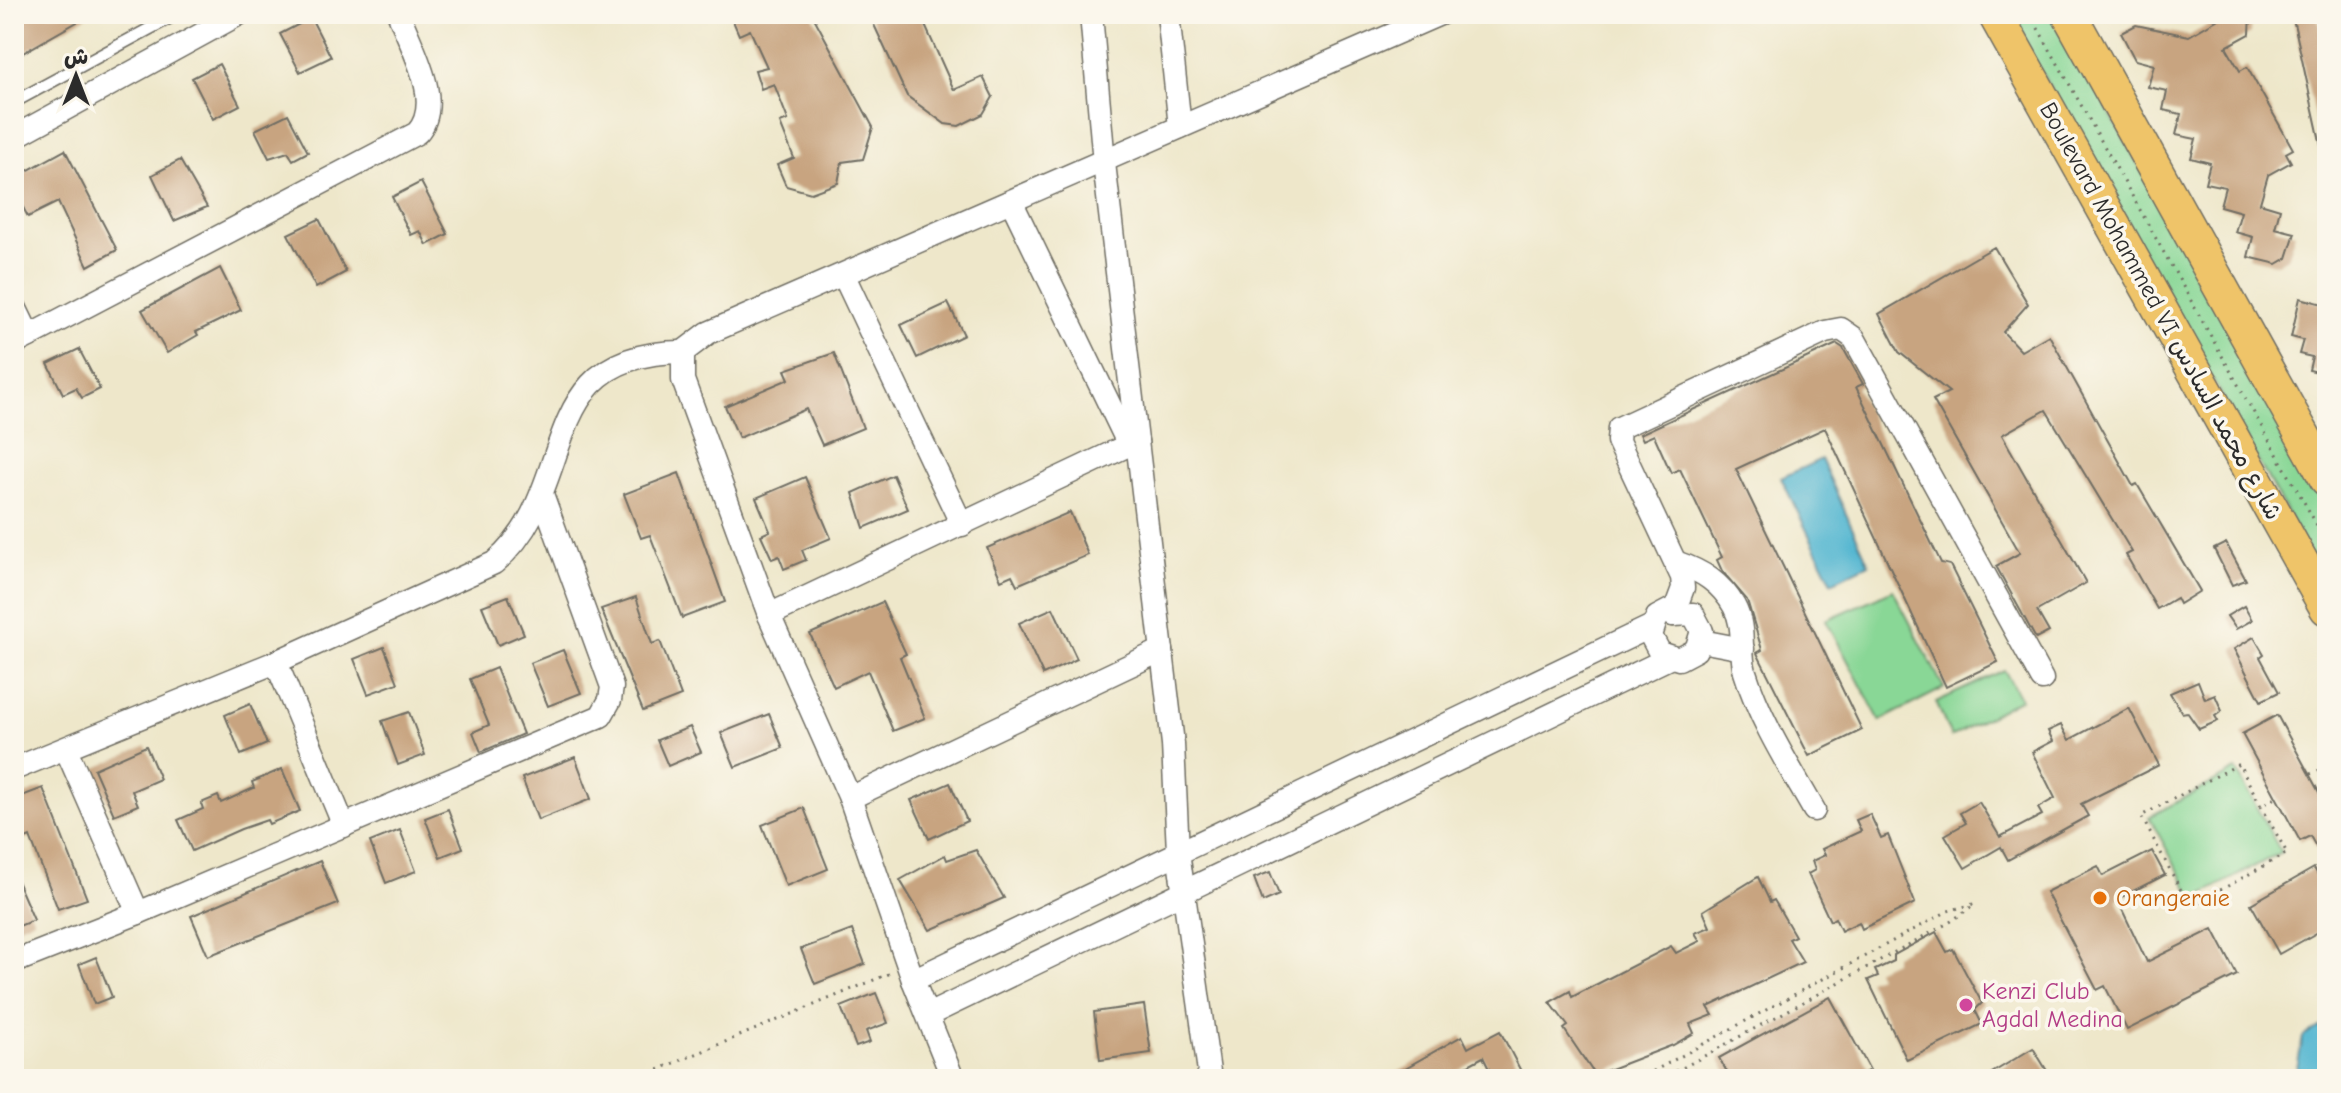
<svg xmlns="http://www.w3.org/2000/svg" width="2341" height="1093" font-family="'Comic Neue','Playpen Sans Arabic',sans-serif">
  <rect width="100%" height="100%" fill="#fbf7ec"/>
  <filter id="ink" filterUnits="userSpaceOnUse"><feTurbulence type="fractalNoise" baseFrequency=".0125" numOctaves="2"/><feDisplacementMap in="SourceGraphic" scale="16" xChannelSelector="R" yChannelSelector="G"/><feConvolveMatrix kernelMatrix="1 2 1 2 8 2 1 2 1" color-interpolation-filters="sRGB"/></filter>
  <filter id="wash" filterUnits="userSpaceOnUse"><feTurbulence type="fractalNoise" baseFrequency=".006" numOctaves="4" result="noise"/><feDisplacementMap in="SourceGraphic" scale="32" xChannelSelector="R" yChannelSelector="G"/><feGaussianBlur stdDeviation="1.8" result="paint"/><feColorMatrix in="noise" values="0 0 0 0 0 0 0 0 0 0 0 0 0 0 0 0 0 1.4 0 .05"/><feComposite in="paint" operator="in"/></filter>
  <g filter="url(#wash)">
    <rect width="100%" height="100%" fill="#eee7ca"/>
    <g fill="#89d796" stroke="#5a8160" stroke-width="2">
      <polygon points="2009,14 2054,14 2327,502 2327,585"/>
      <polygon points="1893,590 1944,688 1880,721 1826,620"/>
      <polygon points="2004,670 2021,699 1951,737 1936,702"/>
      <polygon points="2236,770 2281,852 2194,899 2149,817"/>
    </g>
    <g fill="#51b5d0" stroke="#3e707e" stroke-width="2">
      <polygon points="1821,459 1869,564 1832,582 1781,478"/>
      <polygon points="2321,1026 2327,1029 2327,1076 2295,1079 2303,1037"/>
    </g>
    <g id="blocks">
      <g fill="#c8a480">
        <polygon points="14,14 91,14 14,58"/>
        <polygon points="730,14 812,14 873,127 863,159 842,162 838,183 811,193 786,186 777,165 794,158 780,123 788,120 774,84 761,89 755,70 767,67 750,30 739,35"/>
        <polygon points="869,14 920,14 954,90 983,77 993,97 983,114 959,126 945,124 907,96"/>
        <polygon points="2227,14 2251,14 2250,34 2226,47 2240,71 2247,67 2293,149 2286,153 2291,162 2268,175 2260,203 2280,209 2275,228 2295,233 2287,258 2277,264 2248,257 2253,237 2235,232 2241,212 2220,206 2225,187 2205,183 2210,163 2191,158 2196,139 2176,135 2181,114 2163,110 2167,91 2148,87 2154,65 2135,60 2121,33 2136,25 2189,36"/>
        <polygon points="2292,14 2317,14 2322,39 2327,38 2327,146 2321,146"/>
        <polygon points="311,18 331,57 300,72 280,34"/>
        <polygon points="219,64 240,105 213,119 192,78"/>
        <polygon points="288,114 308,152 293,160 288,152 269,158 255,130"/>
        <polygon points="65,150 117,250 88,266 58,202 28,217 14,190 14,178"/>
        <polygon points="180,160 207,207 174,221 152,175"/>
        <polygon points="421,182 448,234 427,245 420,231 411,235 392,197"/>
        <polygon points="319,219 346,272 316,288 288,234"/>
        <polygon points="1994,247 2028,304 2003,332 2021,351 2049,335 2133,486 2137,484 2200,591 2179,604 2176,598 2157,609 2126,555 2132,552 2046,410 2002,435 2086,583 2037,611 2049,632 2036,639 1996,566 2020,553 1933,400 1949,392 1899,352 1879,314"/>
        <polygon points="220,268 241,310 196,332 198,335 167,353 142,310"/>
        <polygon points="2300,298 2327,305 2327,374 2309,370 2312,357 2299,354 2303,340 2291,337"/>
        <polygon points="948,303 964,335 917,358 901,325"/>
        <polygon points="1837,344 1843,348 1863,384 1856,387 1941,563 1950,565 1998,662 1946,687 1825,428 1736,469 1862,730 1809,756 1757,653 1762,650 1747,600 1722,571 1717,560 1722,557 1680,469 1671,473 1654,435 1643,440 1640,434"/>
        <polygon points="79,349 100,389 82,398 76,388 63,394 48,364"/>
        <polygon points="834,353 863,428 822,445 806,409 739,438 725,406 789,379 785,370"/>
        <polygon points="679,473 725,602 682,618 650,535 641,538 624,494"/>
        <polygon points="893,475 908,509 864,528 853,493"/>
        <polygon points="805,477 831,538 802,550 806,560 784,569 779,556 772,559 761,535 770,531 756,498"/>
        <polygon points="1070,512 1088,555 1017,585 1012,575 1001,580 987,548"/>
        <polygon points="2226,543 2246,580 2232,585 2214,549"/>
        <polygon points="508,596 524,634 498,645 482,606"/>
        <polygon points="636,597 652,644 660,641 681,696 643,711 601,609"/>
        <polygon points="882,602 906,654 900,657 925,718 893,731 868,671 834,687 810,634"/>
        <polygon points="2244,606 2252,620 2236,629 2227,616"/>
        <polygon points="1053,608 1077,659 1043,675 1019,623"/>
        <polygon points="2254,637 2264,654 2260,657 2279,692 2261,701 2234,649"/>
        <polygon points="384,647 398,683 368,694 354,659"/>
        <polygon points="563,650 581,693 548,706 530,663"/>
        <polygon points="496,668 523,734 481,752 473,732 489,725 470,679"/>
        <polygon points="2198,681 2205,699 2215,695 2222,711 2215,716 2218,721 2199,729 2187,712 2182,713 2170,693"/>
        <polygon points="250,704 267,744 241,755 225,715"/>
        <polygon points="2129,708 2159,765 2081,804 2088,816 2008,860 2001,847 1965,868 1945,835 1966,823 1960,813 1979,802 2000,837 2042,815 2038,808 2055,798 2032,752 2053,741 2048,731 2061,725 2069,740"/>
        <polygon points="409,712 425,755 398,765 382,721"/>
        <polygon points="769,714 783,748 735,767 721,733"/>
        <polygon points="2277,715 2327,807 2327,866 2310,836 2300,841 2242,734"/>
        <polygon points="690,727 701,752 668,766 657,740"/>
        <polygon points="146,746 160,779 132,791 138,805 114,815 94,769"/>
        <polygon points="575,757 591,799 538,820 522,778"/>
        <polygon points="282,769 300,811 269,824 267,820 241,829 192,851 178,820 203,809 201,803 218,796 221,803 254,788 252,782"/>
        <polygon points="950,783 967,821 929,839 911,800"/>
        <polygon points="43,788 87,899 58,909 30,837 14,844 14,799"/>
        <polygon points="804,808 828,869 786,886 762,825"/>
        <polygon points="448,809 463,848 440,857 425,818"/>
        <polygon points="1870,814 1881,838 1888,835 1915,903 1862,929 1859,922 1841,931 1835,918 1830,921 1808,874 1815,870 1812,861 1825,855 1822,849 1861,831 1856,820"/>
        <polygon points="400,830 416,871 386,883 370,842"/>
        <polygon points="976,850 1004,898 930,930 900,880 945,855 947,860"/>
        <polygon points="2152,851 2165,875 2117,899 2147,962 2213,929 2237,975 2127,1030 2105,986 2097,990 2046,892 2098,866 2103,876"/>
        <polygon points="320,861 338,904 208,956 191,916"/>
        <polygon points="2314,868 2327,890 2327,927 2279,954 2251,904"/>
        <polygon points="1270,872 1279,895 1263,902 1254,878"/>
        <polygon points="14,874 34,920 14,928"/>
        <polygon points="1758,877 1770,902 1774,900 1795,936 1789,939 1803,962 1708,1007 1713,1015 1690,1024 1694,1033 1673,1045 1595,1075 1564,1029 1568,1026 1550,1002 1570,991 1572,997 1671,946 1676,953 1700,941 1695,933 1710,927 1703,911"/>
        <polygon points="852,930 865,964 815,984 801,949"/>
        <polygon points="1936,932 1947,952 1953,949 1982,1003 1975,1010 1982,1024 1907,1060 1868,980 1878,976 1875,970 1894,961 1894,955"/>
        <polygon points="96,957 112,997 94,1004 79,964"/>
        <polygon points="876,993 888,1023 866,1031 870,1042 856,1047 841,1007"/>
        <polygon points="1830,997 1870,1070 1853,1079 1731,1079 1719,1058"/>
        <polygon points="1144,1005 1151,1053 1100,1060 1094,1012"/>
        <polygon points="1500,1031 1525,1079 1494,1079 1483,1057 1443,1079 1386,1079 1462,1036 1468,1048"/>
        <polygon points="2033,1048 2052,1079 1982,1079"/>
      </g>
    </g>
  </g>
  <g filter="url(#ink)">
    <use href="#blocks" fill-opacity="0" stroke="#6f6d63" stroke-width="2"/>
    <g fill="none" stroke-linecap="round" stroke-linejoin="round">
      <g stroke="#6f6d63" stroke-width="14">
        <polyline id="lane" points="14,102 177,14"/>
      </g>
      <g stroke="#6f6d63" stroke-width="25">
        <g id="street">
          <polyline points="1091,14 1104,163 1173,744 1178,852 1210,1079"/>
          <polyline points="1168,14 1180,127"/>
          <polyline points="14,137 239,14"/>
          <polyline points="1012,203 1129,445"/>
          <polyline points="844,276 962,525"/>
          <polyline points="14,305 29,336"/>
          <path d="M14,344L417,133C445,102 411,48 399,14"/>
          <path d="M1678,563C1702,571 1721,583 1734,606C1746,628 1739,650 1745,672C1760,721 1789,766 1814,810"/>
          <polygon points="1674,608 1673,615 1693,614 1702,631 1696,650 1679,659 1660,653 1651,636 1657,617"/>
          <polyline points="769,615 1137,441"/>
          <polyline points="1673,615 1683,588 1682,577 1618,441 1619,428 1825,332 1841,329 1854,338 2042,679"/>
          <polyline points="1701,641 1743,649"/>
          <polyline points="276,662 344,826"/>
          <polyline points="66,749 138,913"/>
          <path d="M14,769L276,662L494,563C582,490 530,352 683,352"/>
          <polyline points="850,798 1162,650"/>
          <polyline points="14,962 138,913 601,716 610,700 612,687 542,494"/>
          <polyline points="913,980 1652,626"/>
          <polyline points="928,1015 1669,658"/>
          <polyline points="953,1079 913,980 850,798 769,615 683,380 683,352 708,333 1440,14"/>
        </g>
      </g>
      <g stroke="#6f6d63" stroke-width="37">
        <g id="primary">
          <polyline points="1995,14 2327,608"/>
          <polyline points="2069,14 2327,479"/>
        </g>
      </g>
      <g stroke="#6f6d63" stroke-width="3" stroke-dasharray="2 6" stroke-linecap="butt">
        <polyline points="2030,14 2327,543"/>
        <polyline points="2310,774 2327,768"/>
        <polyline points="2261,806 2287,853 2190,907 2141,816 2239,764 2261,806 2276,798"/>
        <polyline points="636,1079 891,973"/>
        <polyline points="1639,1079 1948,911 1977,903"/>
        <polyline points="1662,1079 1950,922 1974,905"/>
      </g>
      <use href="#lane" stroke="#fff" stroke-width="11"/>
      <use href="#street" stroke="#fff" stroke-width="22"/>
      <use href="#primary" stroke="#efc469" stroke-width="34"/>
    </g>
  </g>
  <circle fill="#e8710a" stroke="#fbf7ec" stroke-width="3" cx="2100" cy="898" r="8"/>
  <circle fill="#d1479c" stroke="#fbf7ec" stroke-width="3" cx="1966" cy="1005" r="8"/>
  <g text-anchor="middle" dominant-baseline="central" stroke-width="7" stroke-linejoin="round" paint-order="stroke">
    <g font-size="24" fill="#2b2b2b" stroke="#fbf7ec">
      <text transform="translate(2161 311) rotate(61)">Boulevard Mohammed VI شارع محمد السادس</text>
    </g>
    <g font-size="24" fill="#c56008" stroke="#fbf7ec" text-anchor="start">
      <text x="2116" y="898">Orangeraie</text>
    </g>
    <g font-size="24" fill="#b23c85" stroke="#fbf7ec" text-anchor="start">
      <text x="1982" y="991">Kenzi Club<tspan x="1982" dy="28">Agdal Medina</tspan></text>
    </g>
  </g>
  <rect width="2341" height="1093" fill="none" stroke="#fbf7ec" stroke-width="48"/>
  <g transform="translate(76 76)" stroke="#fbf7ec" stroke-width="6" paint-order="stroke">
  <path d="M0-6L14 30L0 20L-14 30Z" fill="#2b2b2b"/>
  <text y="-12" font-size="22" font-weight="bold" text-anchor="middle" fill="#2b2b2b">ش</text>
  </g>
</svg>
